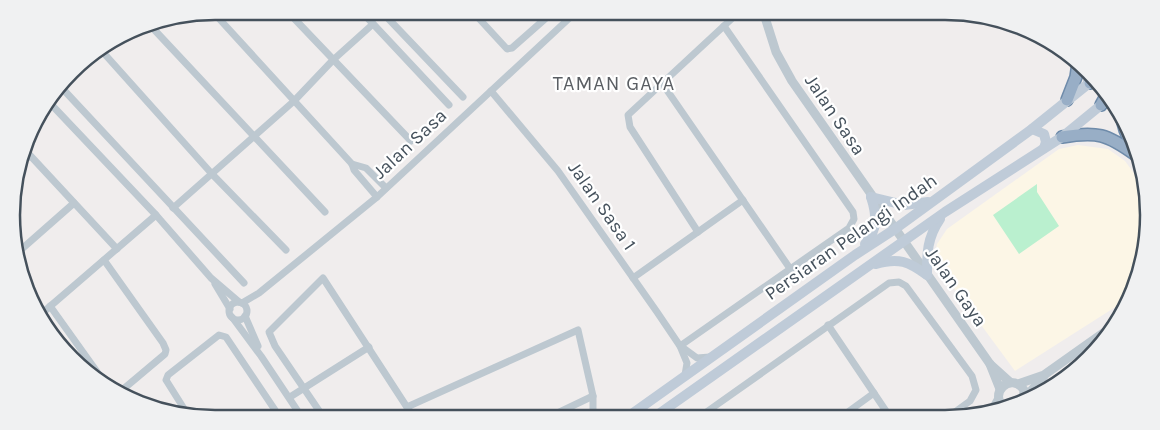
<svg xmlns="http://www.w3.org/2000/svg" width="1160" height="430" font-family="Karla,sans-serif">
  <rect width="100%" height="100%" fill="#f0eded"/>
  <polygon fill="#fcf6e6" points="1078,145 1108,149 1125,161 1147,191 1142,267 1132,275 1132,290 1128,299 1015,371 934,261 937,244 947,229 1059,149"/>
  <polygon fill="#baf0cf" points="1037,184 1037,192 1059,226 1019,254 993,215"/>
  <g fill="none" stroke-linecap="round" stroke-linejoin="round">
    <g stroke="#6e8baa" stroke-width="14">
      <g id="trunk">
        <polyline points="1090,83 1094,82"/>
        <polyline points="1067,100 1076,77 1078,63"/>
        <polyline points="1101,105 1106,96"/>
        <polyline points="1120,112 1125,130 1134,151"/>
        <path d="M1062,137C1097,131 1107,134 1136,155"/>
      </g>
    </g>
    <g stroke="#bdc8d0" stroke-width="7">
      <polyline points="287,11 411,141"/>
      <polyline points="361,11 449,105"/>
      <polyline points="381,11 463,97"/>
      <polyline points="472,11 507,49 512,48 554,11"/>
      <polyline points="213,12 352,164 354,170 377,197"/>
      <polyline points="148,23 325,212"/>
      <polyline points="101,50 212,174 286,250"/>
      <polyline points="662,83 791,270"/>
      <polyline points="61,87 244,283"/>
      <polyline points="491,91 558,171 657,312 680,346 687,363 685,375"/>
      <polyline points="53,95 99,51"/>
      <polyline points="48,101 156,215 211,278 239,302"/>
      <polyline points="26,151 117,249"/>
      <polyline points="22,162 30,156"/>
      <polyline points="352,164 366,168 386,188"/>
      <polyline points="173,208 294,101 333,60 373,24"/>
      <polyline points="698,232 630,127 628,115 740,11"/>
      <polyline points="15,255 74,203"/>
      <polyline points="104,260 163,343 166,350 165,354 121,391"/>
      <polyline points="633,278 743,200"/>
      <polyline points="215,284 230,309"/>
      <circle cx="238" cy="311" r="9"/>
      <polyline points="242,303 259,293 377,197 577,11"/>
      <polyline points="50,306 105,383"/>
      <polyline points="40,315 156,215"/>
      <polyline points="245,316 258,346"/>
      <polyline points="232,317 261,356 303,419"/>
      <polyline points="828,325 890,417"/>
      <polyline points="680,346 849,228 854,219 853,212 724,26"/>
      <polyline points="682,347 697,358 710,357"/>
      <polyline points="290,397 369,347"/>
      <polyline points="407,407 578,330 593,396 593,418"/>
      <polyline points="990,412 998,398"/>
      <polyline points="188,415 166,380 168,375 219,335 226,337 281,419"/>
      <polyline points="841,417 874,393"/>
      <polyline points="324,418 275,346 269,332 323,278 414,418"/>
      <polyline points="547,418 593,396"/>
      <polyline points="698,418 889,283 899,282 906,286 972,376 976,390 970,401 948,417"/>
    </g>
    <g stroke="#bdc8d0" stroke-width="9">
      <polyline points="763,11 776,52 792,81 990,364 1010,382"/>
      <polyline points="990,364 1000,389"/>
      <polyline points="1018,384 1044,375 1116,324"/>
      <polyline points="1025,398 1044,376"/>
      <path d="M1005,408C987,394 1011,371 1024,390L1023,403"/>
    </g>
    <g stroke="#bfcbd8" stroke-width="10">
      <polyline points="1032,129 1044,134 1046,142 1044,148"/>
      <polyline points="871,197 904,205 928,202"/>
      <path d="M865,244C878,230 877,215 871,197"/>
      <path d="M876,264C899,257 909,262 927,275"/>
      <path d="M927,275C927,253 927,238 940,219"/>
      <polyline points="626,418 855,255 895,229 1032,129 1093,80"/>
      <polyline points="653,418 945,212 1062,137 1106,101"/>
    </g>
    <use href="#trunk" stroke="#98aec6" stroke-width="11"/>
  </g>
  <g text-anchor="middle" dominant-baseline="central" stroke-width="4.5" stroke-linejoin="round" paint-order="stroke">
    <g font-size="19" fill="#45515c" stroke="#fff">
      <text transform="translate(835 115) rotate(56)">Jalan Sasa</text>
      <text transform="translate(410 144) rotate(-43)">Jalan Sasa</text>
      <text transform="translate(602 206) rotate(55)">Jalan Sasa 1</text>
      <text transform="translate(851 237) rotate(-35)">Persiaran Pelangi Indah</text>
      <text transform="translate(956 287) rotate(55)">Jalan Gaya</text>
    </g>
    <g font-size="20" letter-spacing="1" fill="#5a5e63" stroke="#fff">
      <text x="614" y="83">TAMAN GAYA</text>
    </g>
  </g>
  <path d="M0 0H1160V430H0ZM215 20H945A195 195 0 0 1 1140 215V215A195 195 0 0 1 945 410H215A195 195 0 0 1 20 215V215A195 195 0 0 1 215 20Z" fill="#f0f1f2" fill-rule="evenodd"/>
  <path fill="none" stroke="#45515c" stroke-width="2.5" d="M215 20H945A195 195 0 0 1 1140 215V215A195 195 0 0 1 945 410H215A195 195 0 0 1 20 215V215A195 195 0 0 1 215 20Z"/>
</svg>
